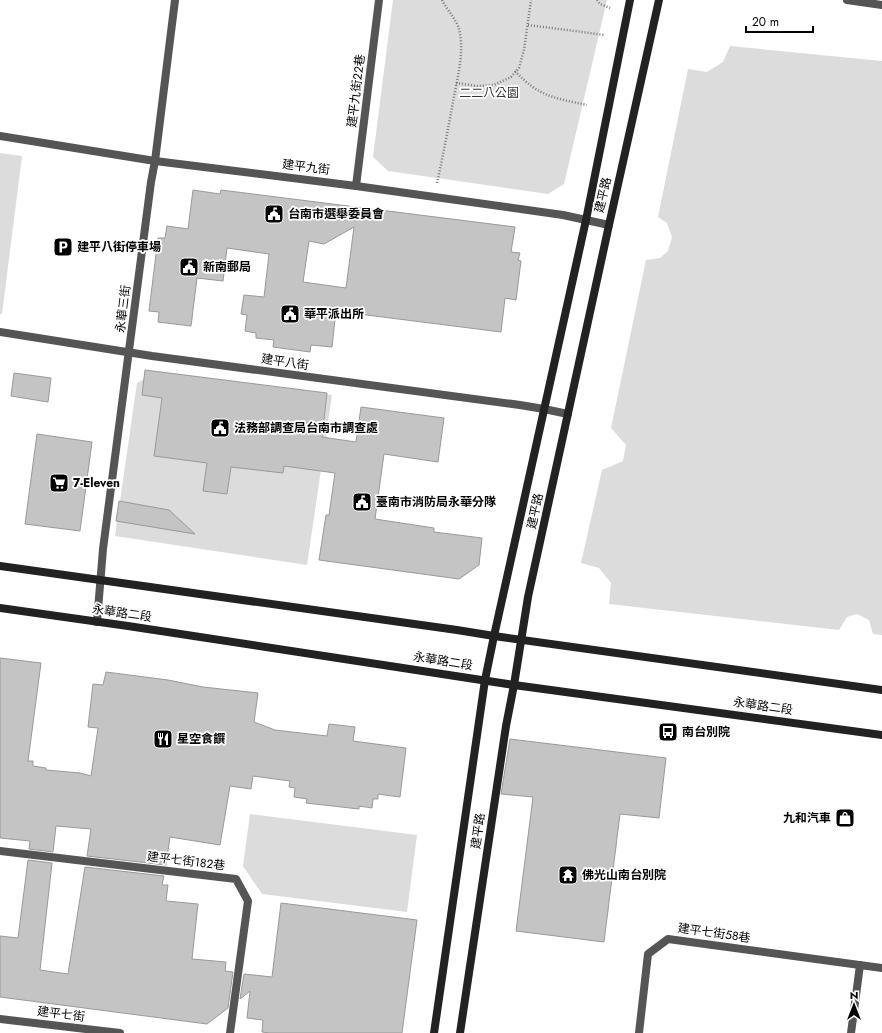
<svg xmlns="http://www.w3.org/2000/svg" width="882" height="1033" font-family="Jost,'Noto Sans TC',sans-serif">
  <rect width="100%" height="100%" fill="#fff"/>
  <g fill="#dcdcdc">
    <polygon points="393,0 607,0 564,184 548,194 388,171 373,157"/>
    <polygon points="730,46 882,61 882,635 873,634 869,620 857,614 847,617 839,630 609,604 611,583 599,568 581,563 602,470 623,461 626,445 611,428 646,260 660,258 668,251 672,237 667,223 658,217 688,69 707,72 723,62"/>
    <polygon points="0,153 22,156 2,314 0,314"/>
    <polygon points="158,372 332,395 307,565 115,536 137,383"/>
    <polygon points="250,814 417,835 407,912 262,894 243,866"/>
  </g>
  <g fill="#c4c4c4" stroke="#999" fill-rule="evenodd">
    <path d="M193,190L220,194L221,190L515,227L511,252L520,253L518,260L521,261L516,300L505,298L501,332L343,312L336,310L332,347L311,345L310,352L273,347L274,340L256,338V333L245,331L247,315L241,314L244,295L264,297L269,254L227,248L223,281L197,278L191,326L158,322L159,312L149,311L158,238H165L167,226L188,229ZM354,227L346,288L303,282L309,241L324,244Z"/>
    <polygon points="145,370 327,393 322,437 356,442 361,407 444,418 438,462 384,454 375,519 434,528 434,532 482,538 479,565 459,579 319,560 326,515 329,515 335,473 284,466 283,473 231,467 227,494 203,491 207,463 154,456 162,398 142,395"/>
    <polygon points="14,373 51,378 48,402 11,396"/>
    <polygon points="37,434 92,442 80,531 25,524"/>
    <polygon points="119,501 169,510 195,534 116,521"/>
    <polygon points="0,658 41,663 28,761 33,761 33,766 46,768 46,770 80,773 91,776 98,728 88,727 93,684 103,685 106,672 168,680 203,687 258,693 254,722 275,730 327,736 329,724 355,727 353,741 406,748 400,797 378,794 378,799 373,799 372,808 359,806 359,809 306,803 307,799 294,797 295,788 289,787 290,781 253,776 251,789 230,786 220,845 170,837 166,865 87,856 91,829 56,826 53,852 29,849 30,841 0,838"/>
    <polygon points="510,739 666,758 659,818 620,814 604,942 516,931 533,797 501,794"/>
    <polygon points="28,860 52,863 40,970 68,974 85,867 164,876 162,885 168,885 166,901 198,904 192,959 226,962 225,971 233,972 228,1008 207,1024 0,997 0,936 18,938"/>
    <polygon points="281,903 417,920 402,1033 270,1033 262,1032 263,1020 247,1018 250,991 240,999 244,974 272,977"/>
  </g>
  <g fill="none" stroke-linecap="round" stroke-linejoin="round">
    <g stroke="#777" stroke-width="2.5" stroke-dasharray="1 2" stroke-linecap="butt">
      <polyline points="597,0 600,4 610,8"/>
      <polyline points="528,25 575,31 604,35"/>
      <path d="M515,71C539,97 555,98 587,105"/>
      <polyline points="456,83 477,86 494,85 511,77 519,68 524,50 531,0"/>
      <path d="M437,183C443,156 448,129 453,102C457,79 465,52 459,29C456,19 447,10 442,0"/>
    </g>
    <polyline stroke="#555" stroke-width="8" points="851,1033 860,965"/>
    <g stroke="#555" stroke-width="8">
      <polyline points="847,0 882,5"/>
      <polyline points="0,136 155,161 356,186 563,215 609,225"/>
      <polyline points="356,186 379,0"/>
      <polyline points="0,332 152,356 520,405 544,409 568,414"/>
      <polyline points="97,622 103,549 151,182 155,161 175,0"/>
      <polyline points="0,851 236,879 248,901 230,1033"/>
      <polyline points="0,1019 120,1033"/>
      <polyline points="639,1033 648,954 668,939 882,968"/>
    </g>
    <g stroke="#222" stroke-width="8">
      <polyline points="0,566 457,630 494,636 882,690"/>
      <polyline points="0,608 128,626 514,685 882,735"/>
      <polyline points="434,1033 485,680 494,636 586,220 630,0"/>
      <polyline points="460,1033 506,726 514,685 528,597 609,225 659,0"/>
    </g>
  </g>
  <defs>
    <g id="civic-square" transform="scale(1)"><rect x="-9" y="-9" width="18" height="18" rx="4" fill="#000" stroke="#fff"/><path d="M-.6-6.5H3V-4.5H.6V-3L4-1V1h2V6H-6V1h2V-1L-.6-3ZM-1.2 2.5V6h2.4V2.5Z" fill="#fff"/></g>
    <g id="parking-square" transform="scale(1)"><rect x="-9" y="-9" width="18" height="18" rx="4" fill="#000" stroke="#fff"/><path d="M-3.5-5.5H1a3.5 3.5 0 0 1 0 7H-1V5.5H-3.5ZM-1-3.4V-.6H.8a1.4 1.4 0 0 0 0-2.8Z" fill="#fff"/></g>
    <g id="supermarket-square" transform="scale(1)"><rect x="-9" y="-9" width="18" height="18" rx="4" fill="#000" stroke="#fff"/><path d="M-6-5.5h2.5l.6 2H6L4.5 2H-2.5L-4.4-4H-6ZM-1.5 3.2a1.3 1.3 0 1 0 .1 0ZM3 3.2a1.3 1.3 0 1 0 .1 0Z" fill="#fff"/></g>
    <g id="bus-square" transform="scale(1)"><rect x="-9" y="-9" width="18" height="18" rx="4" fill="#000" stroke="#fff"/><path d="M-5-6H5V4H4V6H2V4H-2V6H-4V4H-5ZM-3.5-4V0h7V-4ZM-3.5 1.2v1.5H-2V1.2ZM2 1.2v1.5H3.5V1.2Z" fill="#fff"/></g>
    <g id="restaurant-square" transform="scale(1)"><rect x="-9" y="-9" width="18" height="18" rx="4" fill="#000" stroke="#fff"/><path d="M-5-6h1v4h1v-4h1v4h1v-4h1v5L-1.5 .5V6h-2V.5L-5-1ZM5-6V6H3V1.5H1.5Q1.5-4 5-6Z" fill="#fff"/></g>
    <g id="shop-square" transform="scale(1)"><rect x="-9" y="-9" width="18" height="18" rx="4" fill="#000" stroke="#fff"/><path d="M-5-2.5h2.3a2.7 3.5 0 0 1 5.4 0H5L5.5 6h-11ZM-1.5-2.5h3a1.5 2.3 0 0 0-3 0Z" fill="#fff"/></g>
    <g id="temple-square" transform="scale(1)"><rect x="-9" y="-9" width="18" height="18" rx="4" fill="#000" stroke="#fff"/><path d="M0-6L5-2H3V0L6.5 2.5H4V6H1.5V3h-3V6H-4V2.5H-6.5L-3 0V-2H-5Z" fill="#fff"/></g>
  </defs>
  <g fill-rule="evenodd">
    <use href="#civic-square" x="274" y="214"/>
    <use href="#parking-square" x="63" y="247"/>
    <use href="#civic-square" x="189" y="267"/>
    <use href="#civic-square" x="290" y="314"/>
    <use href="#civic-square" x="220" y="428"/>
    <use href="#supermarket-square" x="59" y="483"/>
    <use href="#civic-square" x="362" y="502"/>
    <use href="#bus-square" x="668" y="732"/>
    <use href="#restaurant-square" x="163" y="739"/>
    <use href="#shop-square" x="845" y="818"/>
    <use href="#temple-square" x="568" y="875"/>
  </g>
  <g text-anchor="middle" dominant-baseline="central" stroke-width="3.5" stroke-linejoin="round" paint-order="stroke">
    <g font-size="12" fill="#000" stroke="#fff">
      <text transform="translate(356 91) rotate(-83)">建平九街22巷</text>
      <text transform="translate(306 167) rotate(7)">建平九街</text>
      <text transform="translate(603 195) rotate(-77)">建平路</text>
      <text transform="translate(123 309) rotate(-83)">永華三街</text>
      <text transform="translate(285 362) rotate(8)">建平八街</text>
      <text transform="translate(535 511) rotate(-78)">建平路</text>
      <text transform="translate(122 613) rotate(8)">永華路二段</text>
      <text transform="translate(443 661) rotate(9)">永華路二段</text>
      <text transform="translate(763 706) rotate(8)">永華路二段</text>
      <text transform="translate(478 831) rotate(-82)">建平路</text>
      <text transform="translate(186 861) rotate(7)">建平七街182巷</text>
      <text transform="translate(714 933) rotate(8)">建平七街58巷</text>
      <text transform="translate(61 1014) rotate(7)">建平七街</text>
    </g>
    <g font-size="12" fill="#333" stroke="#fff">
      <text x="489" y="93">二二八公園</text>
    </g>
    <g font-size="12" font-weight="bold" fill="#000" stroke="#fff" text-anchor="start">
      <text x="288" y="214">台南市選舉委員會</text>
      <text x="77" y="247">建平八街停車場</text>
      <text x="203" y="267">新南郵局</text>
      <text x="304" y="314">華平派出所</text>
      <text x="234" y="428">法務部調查局台南市調查處</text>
      <text x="73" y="483">7-Eleven</text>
      <text x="376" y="502">臺南市消防局永華分隊</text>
      <text x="682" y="732">南台別院</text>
      <text x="177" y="739">星空食饌</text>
      <text x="831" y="818" text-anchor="end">九和汽車</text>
      <text x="582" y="875">佛光山南台別院</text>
    </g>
  </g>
  <g transform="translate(854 1005)" stroke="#ffffff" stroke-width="3" paint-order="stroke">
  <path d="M0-3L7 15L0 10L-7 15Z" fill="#000000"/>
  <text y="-6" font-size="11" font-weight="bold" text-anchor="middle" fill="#000000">N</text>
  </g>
  <path d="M746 26v6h67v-6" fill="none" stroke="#000000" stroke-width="2"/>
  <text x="752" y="26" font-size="12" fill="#000000" stroke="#ffffff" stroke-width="3" paint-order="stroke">20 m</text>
</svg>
